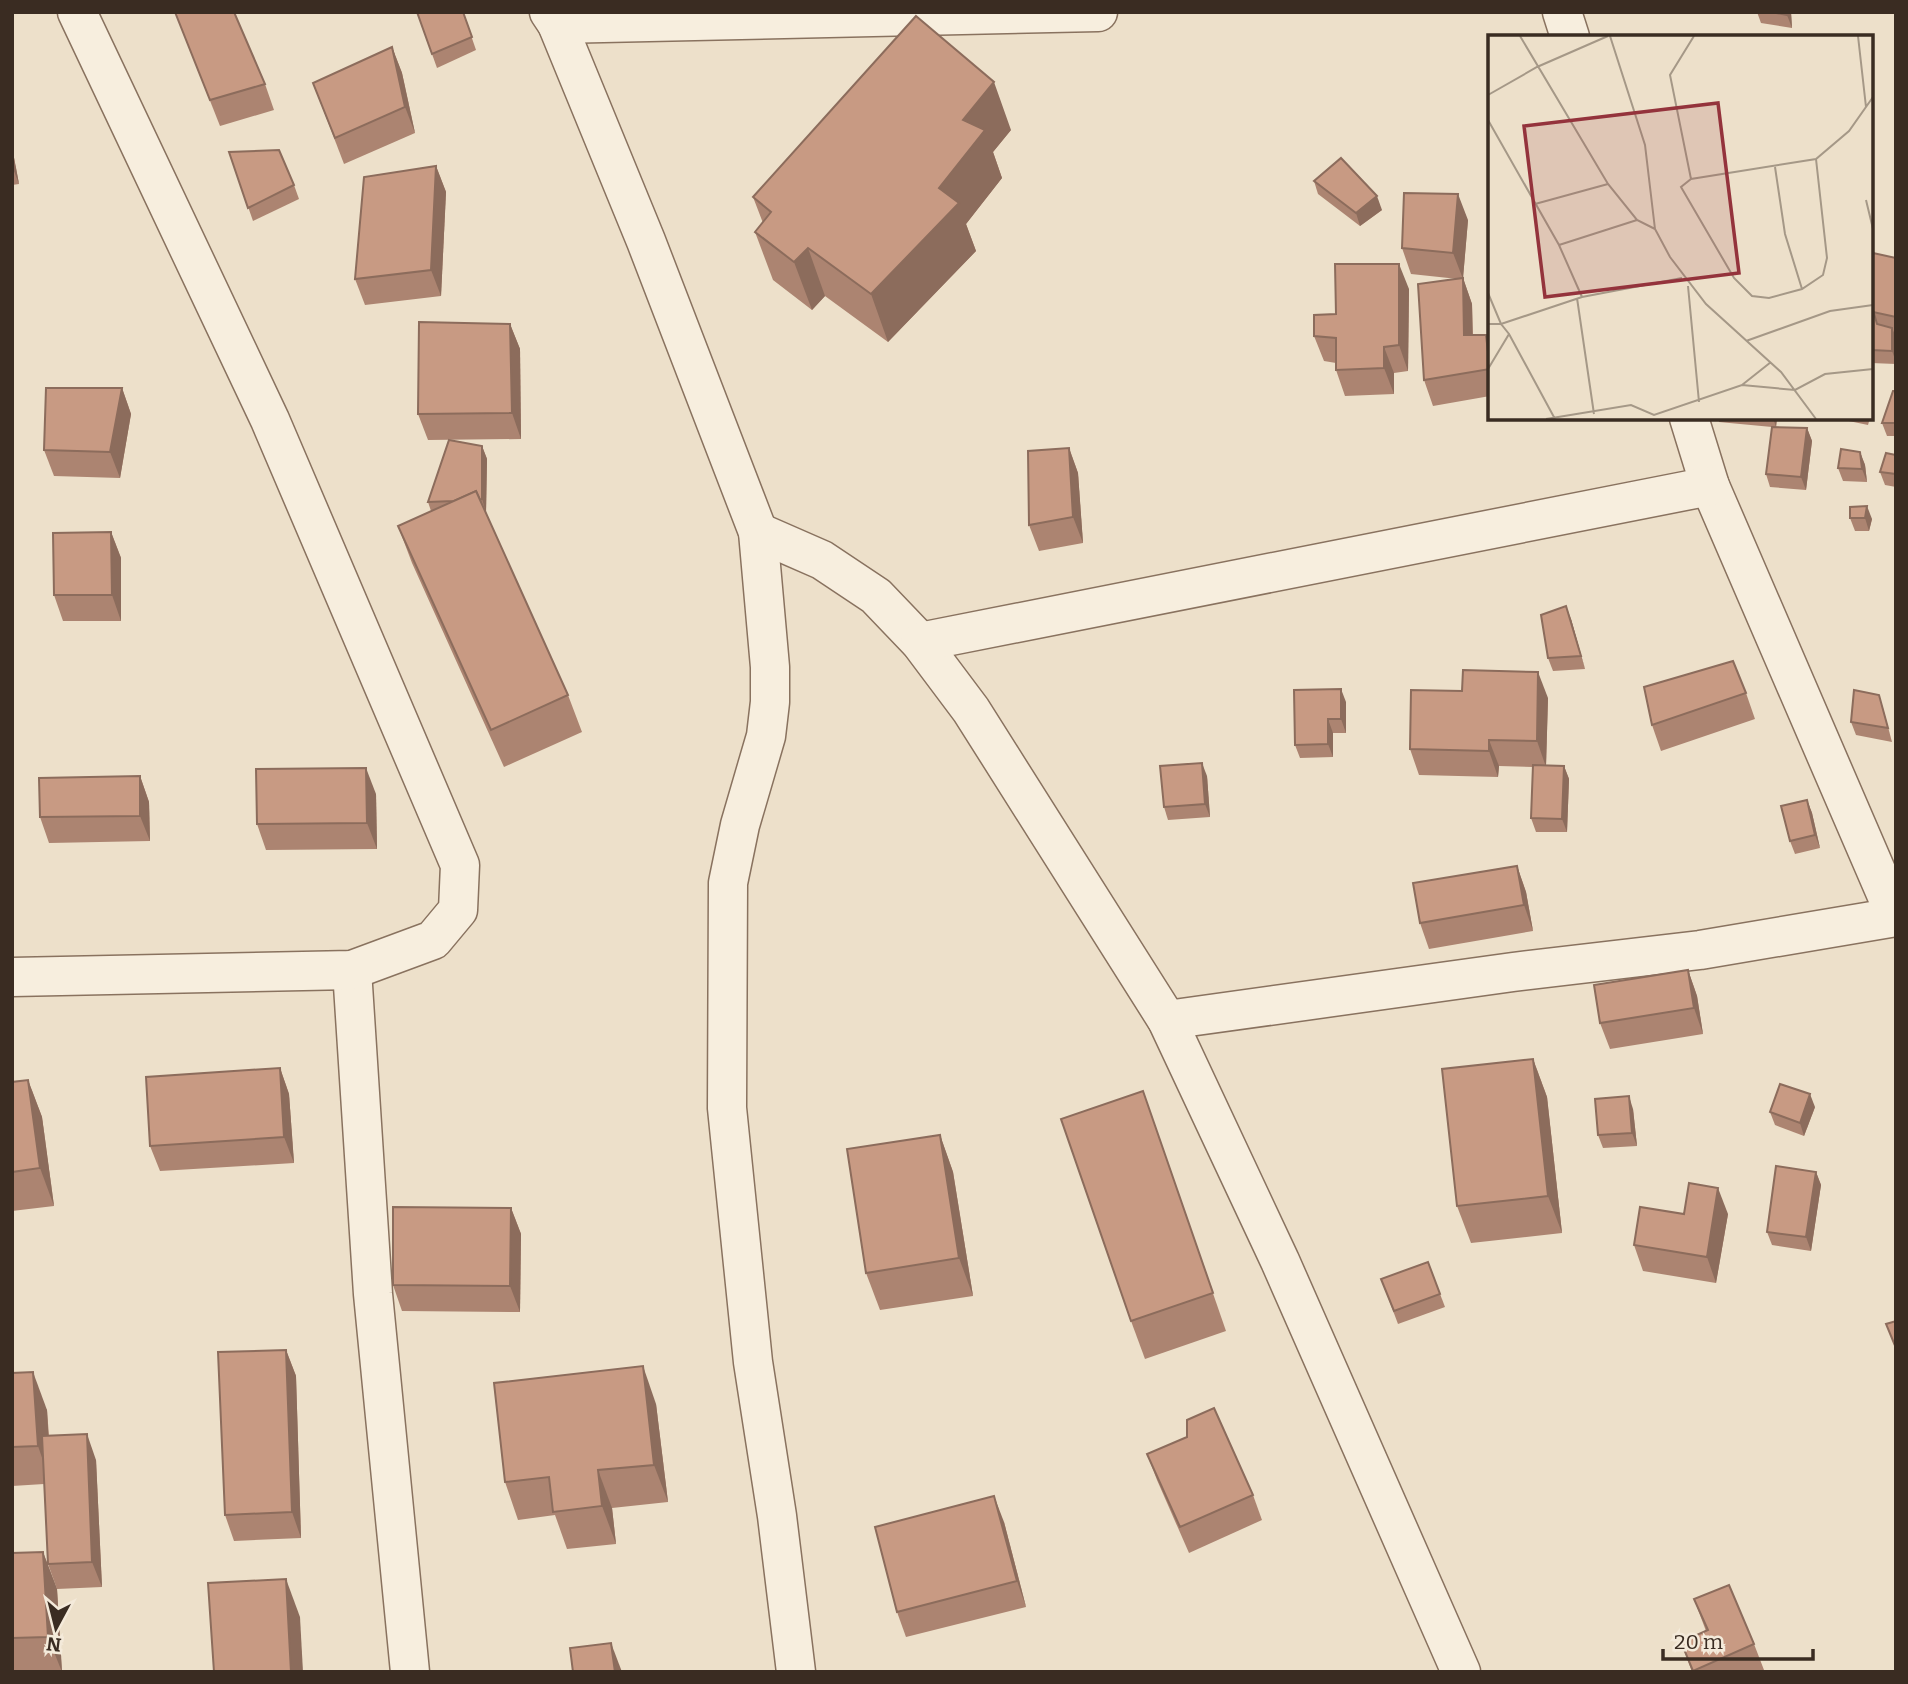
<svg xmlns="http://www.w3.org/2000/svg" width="1908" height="1684" font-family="Bitter,serif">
  <rect width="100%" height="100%" fill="#ede0ca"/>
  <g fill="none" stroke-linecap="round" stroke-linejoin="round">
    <g stroke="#89725f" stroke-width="41">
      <g id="minor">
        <polyline points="549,12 557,24 646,241 758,532 770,667 770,702 766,736 740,825 728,883 727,1108 753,1362 777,1516 796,1672"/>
        <polyline points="1562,12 1570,37"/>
        <polyline points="557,24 1098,12"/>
        <polyline points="1689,418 1710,486 1896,917"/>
        <polyline points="758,532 822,560 876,596 920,642 971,710 1167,1020 1280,1261 1461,1672"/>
        <polyline points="920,642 1710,486"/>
        <polyline points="352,970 373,1294 410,1672"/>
        <polyline points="12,977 352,970 433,940 458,910 460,865 270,420 77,12"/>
        <polyline points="1167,1020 1513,972 1700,950 1896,917"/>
      </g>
    </g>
    <use href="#minor" stroke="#f7eede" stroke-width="38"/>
  </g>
  <g fill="#ac8471">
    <polygon points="175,12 234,12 265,84 274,110 220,126"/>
    <polygon points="417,12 463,12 476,50 437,68"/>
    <polygon points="1757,12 1791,12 1792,28 1761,23"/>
    <polygon points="392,47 402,73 415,133 344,164 313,83"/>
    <polygon points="1011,130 993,152 1002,178 966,224 976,251 888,342 825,296 812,310 773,280 755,232 763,223 753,197"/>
    <polygon points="12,147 19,184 12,185"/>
    <polygon points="229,152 294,185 299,199 253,221"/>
    <polygon points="436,166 446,192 441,296 365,305 355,279"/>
    <polygon points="1314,181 1382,210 1360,226 1318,194"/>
    <polygon points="1468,220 1463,278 1472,304 1473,335 1486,335 1490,346 1490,396 1433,406 1424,380 1458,279 1411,274 1402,248"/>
    <polygon points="1896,258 1896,364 1871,363 1871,310 1873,310"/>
    <polygon points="1409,289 1408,371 1394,373 1394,394 1345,396 1336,370 1336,363 1324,361 1314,336 1336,314"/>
    <polygon points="510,324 520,349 521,439 428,440 418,414"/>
    <polygon points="122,388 131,414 120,478 54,476 44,450"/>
    <polygon points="1896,391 1896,436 1887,436 1882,423"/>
    <polygon points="1718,418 1777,418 1776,427 1807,428 1812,441 1806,490 1770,487 1766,474 1772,427 1719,422"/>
    <polygon points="1843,418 1870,418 1868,425 1844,420"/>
    <polygon points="482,446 487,459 486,513 568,695 582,732 504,767 412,563 398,526 431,511 428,502"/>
    <polygon points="1069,448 1078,473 1083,543 1039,551 1029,525"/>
    <polygon points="1860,452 1865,465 1867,482 1843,481 1838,468"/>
    <polygon points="1896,455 1896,487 1885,485 1880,472"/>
    <polygon points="1850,507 1872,519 1869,531 1855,531 1850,518"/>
    <polygon points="111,532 121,558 121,621 63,621 54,595"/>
    <polygon points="1571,619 1585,669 1553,671 1548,658"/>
    <polygon points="1746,693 1755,719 1661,751 1652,725"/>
    <polygon points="1548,698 1546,765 1564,766 1569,779 1567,832 1536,832 1531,818 1533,767 1499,766 1498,777 1419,775 1410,749"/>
    <polygon points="1346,702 1346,733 1333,733 1333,757 1300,758 1295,745"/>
    <polygon points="1883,708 1892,742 1856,735 1851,722"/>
    <polygon points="140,776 149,802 150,841 49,843 40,817"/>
    <polygon points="1207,776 1210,817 1168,820 1164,807"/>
    <polygon points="376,794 377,849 266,850 257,824"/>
    <polygon points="1807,800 1812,813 1820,848 1795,854 1790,841"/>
    <polygon points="1517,866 1526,892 1533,931 1429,949 1420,923"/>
    <polygon points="1688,970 1697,996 1703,1034 1610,1049 1600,1023"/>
    <polygon points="1533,1059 1547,1097 1562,1233 1471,1243 1457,1206"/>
    <polygon points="280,1068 289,1094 294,1163 160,1171 150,1146"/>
    <polygon points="28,1080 42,1117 54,1206 12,1211 12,1082"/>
    <polygon points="1143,1091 1226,1331 1145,1359 1131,1321"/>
    <polygon points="1815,1107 1804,1136 1775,1125 1770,1112"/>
    <polygon points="1633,1109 1637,1146 1603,1148 1598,1135"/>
    <polygon points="940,1135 953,1172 973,1296 880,1310 866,1273"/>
    <polygon points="1816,1172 1821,1185 1811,1251 1772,1245 1767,1232"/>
    <polygon points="511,1208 521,1234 520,1312 402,1311 393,1285"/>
    <polygon points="1684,1214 1728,1214 1716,1283 1643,1271 1634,1245"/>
    <polygon points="1428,1262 1445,1307 1398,1324 1381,1279"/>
    <polygon points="286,1350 296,1376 301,1538 234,1541 225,1515"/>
    <polygon points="12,1373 47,1410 49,1436 96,1460 102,1587 57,1589 48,1564 44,1484 12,1486"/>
    <polygon points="656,1404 668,1502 612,1508 616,1544 567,1549 555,1515 518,1520 505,1482"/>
    <polygon points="1187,1437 1253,1495 1262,1520 1189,1553 1157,1480 1147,1454"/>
    <polygon points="1004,1522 1026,1607 906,1637 897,1612"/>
    <polygon points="43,1552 57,1589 62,1672 12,1672 12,1553"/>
    <polygon points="1694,1599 1754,1644 1764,1670 1760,1672 1692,1672 1681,1642 1706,1631"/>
  </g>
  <g fill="#8c6c5c">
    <polygon points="1787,12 1791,12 1792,28 1787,15"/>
    <polygon points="392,47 402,73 415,133 405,107"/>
    <polygon points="994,82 1011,130 993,152 1002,178 966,224 976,251 888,342 871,294 939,188 963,120"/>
    <polygon points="12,147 19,184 12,166"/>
    <polygon points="436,166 446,192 441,296 431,270"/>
    <polygon points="1458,194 1468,220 1463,278 1472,304 1473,361 1464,335 1463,279 1453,253"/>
    <polygon points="1377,196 1382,210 1360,226 1356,213"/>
    <polygon points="808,248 825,296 812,310 794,262"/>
    <polygon points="1399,264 1409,289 1408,371 1399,345"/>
    <polygon points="510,324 520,349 521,439 512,413"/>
    <polygon points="1892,328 1896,337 1896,362 1892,351"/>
    <polygon points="1486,335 1490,346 1490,368"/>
    <polygon points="1384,347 1394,373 1394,394 1384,368"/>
    <polygon points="122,388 131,414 120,478 110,452"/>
    <polygon points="1773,418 1777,418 1776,427"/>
    <polygon points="1807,428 1812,441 1806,490 1801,477"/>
    <polygon points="482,446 487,459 486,513 482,499"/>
    <polygon points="1069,448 1078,473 1083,543 1073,517"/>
    <polygon points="1860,452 1865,465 1867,482 1862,469"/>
    <polygon points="1867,506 1872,519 1869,531 1865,518"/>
    <polygon points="111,532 121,558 121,621 112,595"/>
    <polygon points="1566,606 1571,619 1585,669 1581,656"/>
    <polygon points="1538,672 1548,698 1546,767 1537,741"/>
    <polygon points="1341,689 1346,702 1346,733 1341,719"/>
    <polygon points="1328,719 1333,733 1333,757 1328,744"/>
    <polygon points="1489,740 1499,766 1498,777 1489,751"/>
    <polygon points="1202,763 1207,776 1210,817 1205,804"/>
    <polygon points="1564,766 1569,779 1567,832 1562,819"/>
    <polygon points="366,768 376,794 377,849 367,823"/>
    <polygon points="140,776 149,802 150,841 140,816"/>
    <polygon points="1807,800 1812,813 1820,848 1815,835"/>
    <polygon points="1517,866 1526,892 1533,931 1524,905"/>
    <polygon points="1688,970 1697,996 1703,1034 1694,1008"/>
    <polygon points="1533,1059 1547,1097 1562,1233 1548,1196"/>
    <polygon points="280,1068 289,1094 294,1163 284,1137"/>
    <polygon points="28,1080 42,1117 54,1206 40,1168"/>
    <polygon points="1810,1094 1815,1107 1804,1136 1800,1123"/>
    <polygon points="1629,1096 1633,1109 1637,1146 1632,1133"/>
    <polygon points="940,1135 953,1172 973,1296 959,1258"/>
    <polygon points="1816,1172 1821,1185 1811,1251 1806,1237"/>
    <polygon points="1718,1188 1728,1214 1716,1283 1707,1257"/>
    <polygon points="511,1208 521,1234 520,1312 510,1286"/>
    <polygon points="286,1350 296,1376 301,1538 292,1512"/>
    <polygon points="643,1366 656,1404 668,1502 654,1465"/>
    <polygon points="33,1372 47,1410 51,1484 38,1446"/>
    <polygon points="87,1434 96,1460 102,1587 92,1562"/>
    <polygon points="598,1470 612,1508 616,1544 602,1506"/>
    <polygon points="994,1496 1004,1522 1026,1607 1017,1581"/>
    <polygon points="43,1552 57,1589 62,1672 48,1637"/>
    <polygon points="286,1579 300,1617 303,1672 291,1672"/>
    <polygon points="611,1643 622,1672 615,1672"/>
  </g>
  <g fill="#c89a83" stroke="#8c6c5c" stroke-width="2">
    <polygon points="175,12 234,12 265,84 210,100"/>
    <polygon points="417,12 463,12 472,37 432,54"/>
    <polygon points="1771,12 1787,12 1787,15"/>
    <polygon points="916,16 994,82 963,120 985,130 939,188 959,203 871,294 808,248 794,262 755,232 771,212 753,197"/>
    <polygon points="392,47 405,107 335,138 313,83"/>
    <polygon points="279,150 294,185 248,208 229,152"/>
    <polygon points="1341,158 1377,196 1356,213 1314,181"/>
    <polygon points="436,166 431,270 355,279 364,177"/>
    <polygon points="1404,193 1458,194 1453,253 1402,248"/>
    <polygon points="1873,253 1896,258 1896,317 1873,312"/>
    <polygon points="1335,264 1399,264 1399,345 1384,347 1384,368 1336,370 1336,338 1314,336 1314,315 1336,314"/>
    <polygon points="1463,278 1464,335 1486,335 1490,369 1424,380 1418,284"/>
    <polygon points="1871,310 1873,310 1877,324 1892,328 1892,351 1871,350"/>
    <polygon points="419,322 510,324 512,413 418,414"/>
    <polygon points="46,388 122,388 110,452 44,450"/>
    <polygon points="1893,391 1896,391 1896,423 1882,423"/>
    <polygon points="1772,427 1807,428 1801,477 1766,474"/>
    <polygon points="449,440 482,446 482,499 480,500 476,491 454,501 428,502"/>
    <polygon points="1069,448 1073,517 1029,525 1028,451"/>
    <polygon points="1841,449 1860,452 1862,469 1838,468"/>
    <polygon points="1886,453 1896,455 1896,474 1880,472"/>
    <polygon points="476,491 568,695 491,730 398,526"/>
    <polygon points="1867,506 1865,518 1850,518 1850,507"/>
    <polygon points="111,532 112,595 54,595 53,533"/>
    <polygon points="1566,606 1581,656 1548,658 1541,615"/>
    <polygon points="1733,661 1746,693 1652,725 1644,687"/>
    <polygon points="1463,670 1538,672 1537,741 1489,740 1489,751 1410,749 1411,690 1462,691"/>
    <polygon points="1341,689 1341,719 1328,719 1328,744 1295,745 1294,690"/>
    <polygon points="1854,690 1879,695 1888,728 1851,722"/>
    <polygon points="1202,763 1205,804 1164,807 1160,766"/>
    <polygon points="1533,765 1564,766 1562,819 1531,818"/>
    <polygon points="366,768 367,823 257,824 256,769"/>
    <polygon points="140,776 140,816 40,817 39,778"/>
    <polygon points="1807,800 1815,835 1790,841 1781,806"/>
    <polygon points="1517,866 1524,905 1420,923 1413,883"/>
    <polygon points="1688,970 1694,1008 1600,1023 1594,985"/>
    <polygon points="1533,1059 1548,1196 1457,1206 1442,1069"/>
    <polygon points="280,1068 284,1137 150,1146 146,1077"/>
    <polygon points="28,1080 40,1168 12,1172 12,1082"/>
    <polygon points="1780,1084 1810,1094 1800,1123 1770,1112"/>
    <polygon points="1143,1091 1213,1293 1131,1321 1061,1119"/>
    <polygon points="1629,1096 1632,1133 1598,1135 1595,1099"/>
    <polygon points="940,1135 959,1258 866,1273 847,1149"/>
    <polygon points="1776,1166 1816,1172 1806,1237 1767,1232"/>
    <polygon points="1689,1183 1718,1188 1707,1257 1634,1245 1640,1207 1684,1214"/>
    <polygon points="393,1207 511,1208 510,1286 393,1285"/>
    <polygon points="1428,1262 1440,1294 1394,1311 1381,1279"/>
    <polygon points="1896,1321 1896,1348 1886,1324"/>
    <polygon points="286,1350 292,1512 225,1515 218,1352"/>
    <polygon points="643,1366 654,1465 598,1470 602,1506 553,1512 549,1477 505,1482 494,1383"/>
    <polygon points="33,1372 38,1446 12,1447 12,1373"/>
    <polygon points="1214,1408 1253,1495 1180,1527 1147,1454 1187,1437 1187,1420"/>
    <polygon points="87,1434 92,1562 48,1564 42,1436"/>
    <polygon points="994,1496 1017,1581 897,1612 875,1527"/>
    <polygon points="43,1552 48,1637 12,1638 12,1553"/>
    <polygon points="286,1579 291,1672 214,1672 208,1583"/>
    <polygon points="1729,1585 1754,1644 1693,1671 1681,1642 1708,1630 1694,1599"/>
    <polygon points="611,1643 615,1672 573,1672 570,1648"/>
  </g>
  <g transform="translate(1488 35)">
    <rect width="385" height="385" fill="#ede0ca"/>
    <path fill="none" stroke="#a59887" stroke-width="2" d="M32,1L120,149L149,185L167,194M122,1L157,110L167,194L182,222L218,269L293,337L328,384M370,1L378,72M0,60L49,32L120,1M0,85L71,210L94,262M328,124L339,223L335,240L314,254L281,263L264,261L246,243L193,152L203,144L328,124L361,96L385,62M287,132L297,199L314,254M203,144L182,40L206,1M378,165L385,194M47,169L120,149M71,210L149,185M200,251L211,367M0,258L13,289L94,262L194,243M89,263L106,379M0,289H13L21,299L0,334M21,299L67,384M258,306L342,276L385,270M254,350L283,327M58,384L143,370L166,380L254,350L307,355L337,339L385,334"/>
    <path fill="#94333c" fill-opacity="0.15" stroke="#94333c" stroke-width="3.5" d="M230,68L251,238L57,262L36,91Z"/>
    <rect width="385" height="385" fill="none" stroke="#3a2c22" stroke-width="3.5"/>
  </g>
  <rect width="1908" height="1684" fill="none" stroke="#3a2c22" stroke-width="28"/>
  <g transform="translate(56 1628) rotate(187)" stroke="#f4eada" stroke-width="5" paint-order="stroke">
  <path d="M0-5L12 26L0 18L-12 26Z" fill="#3a2c22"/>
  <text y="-10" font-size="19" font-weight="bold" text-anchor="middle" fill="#3a2c22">N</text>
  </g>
  <path d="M1663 1649v10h150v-10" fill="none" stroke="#3a2c22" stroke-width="3.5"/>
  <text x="1674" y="1649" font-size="21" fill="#3a2c22" stroke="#f4eada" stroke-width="5" paint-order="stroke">20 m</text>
</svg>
